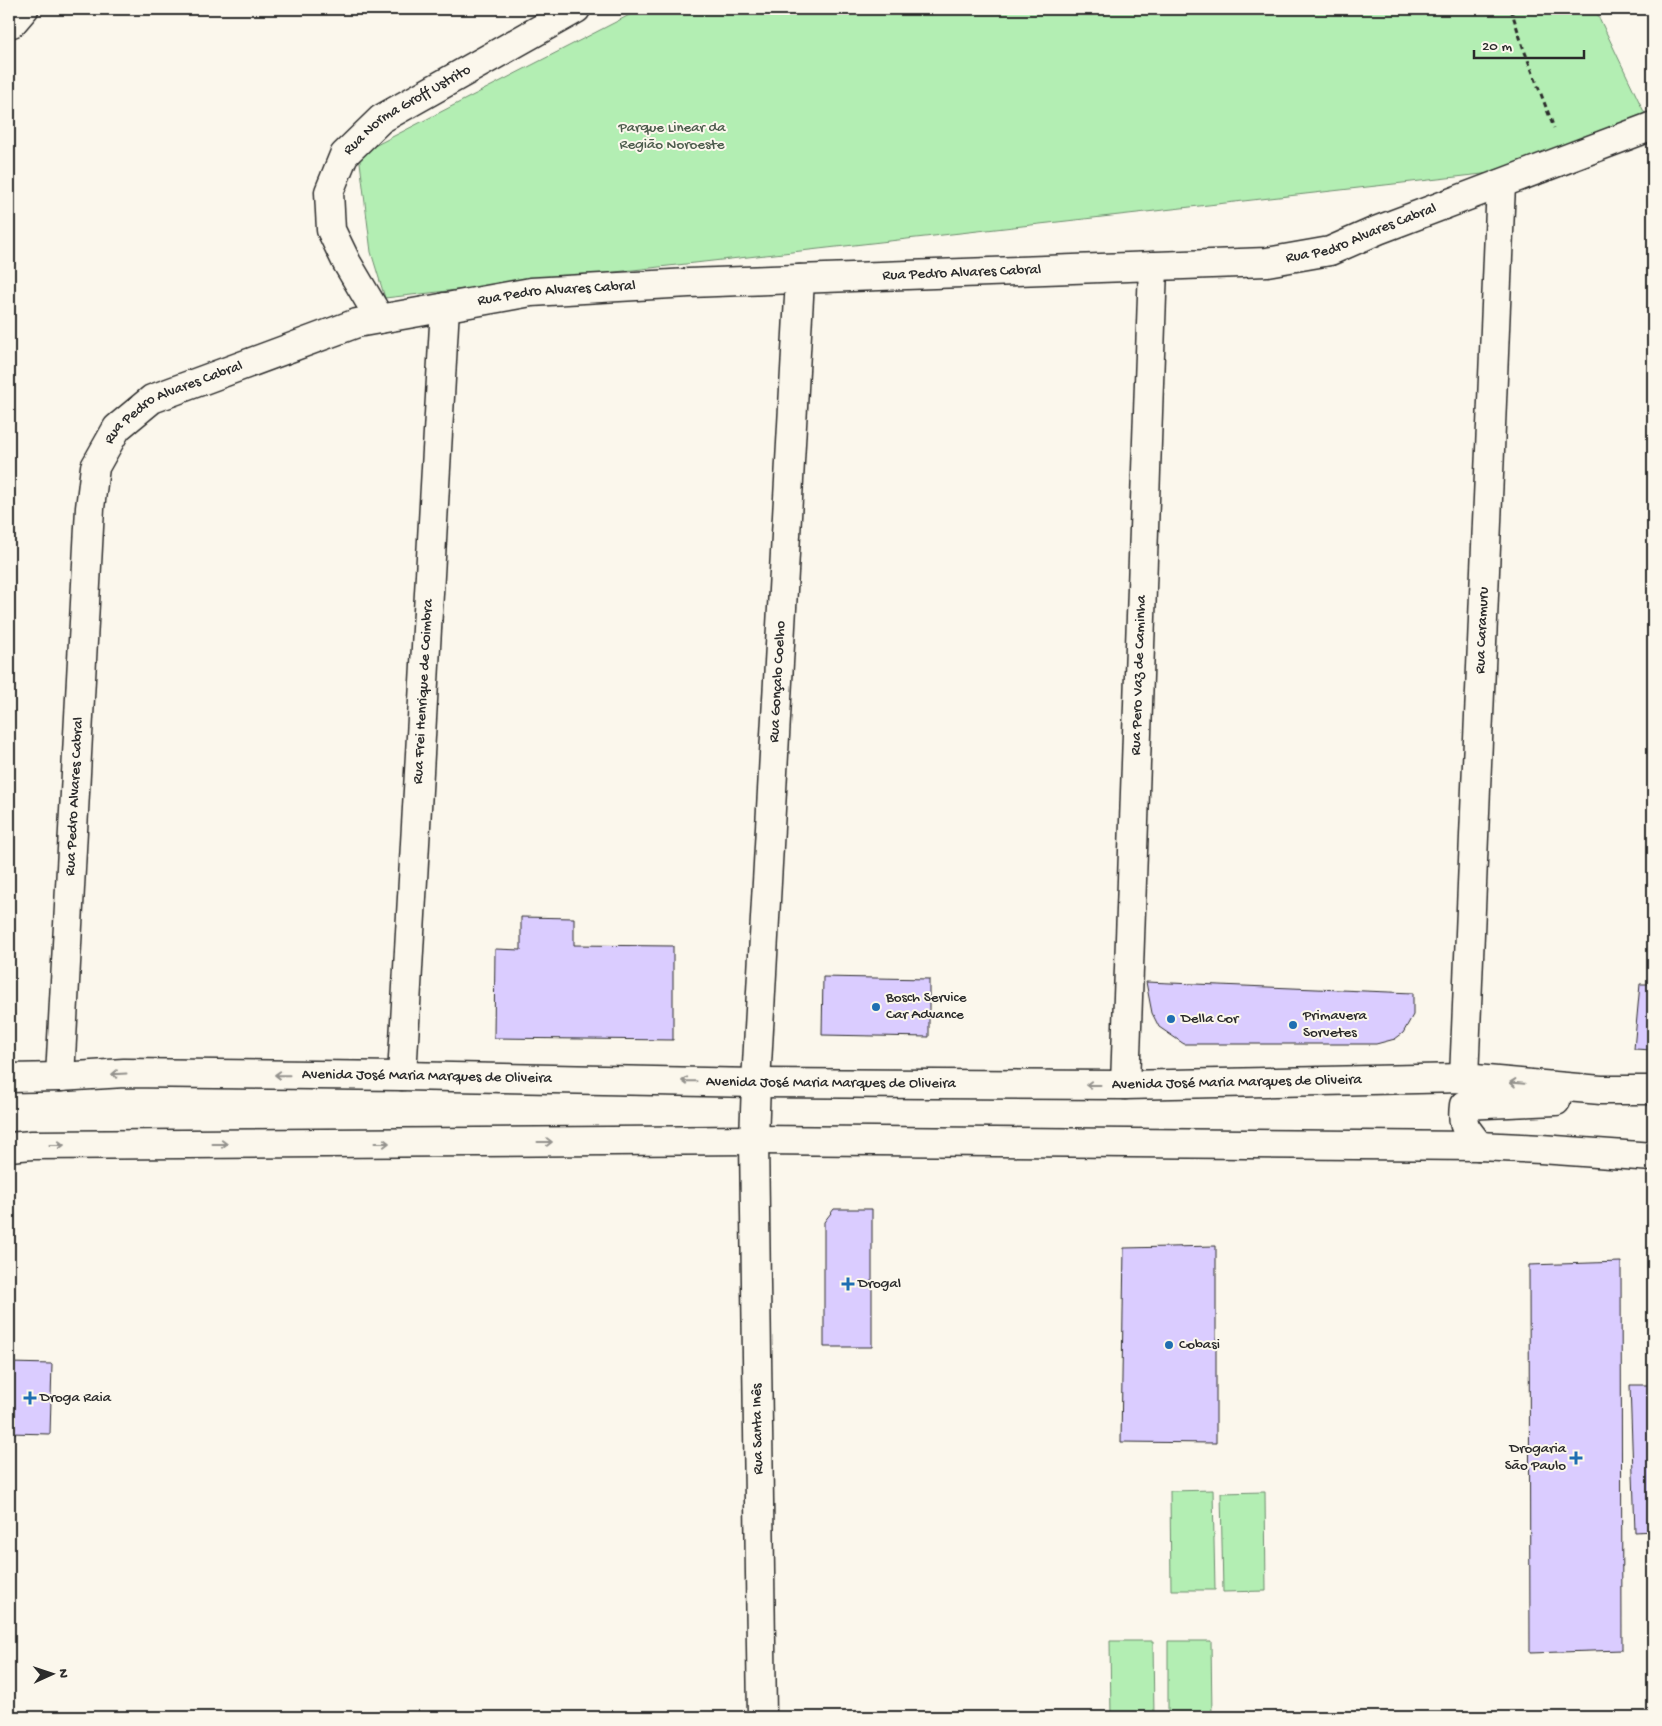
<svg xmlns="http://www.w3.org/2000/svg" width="1662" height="1726" font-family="'Gochi Hand',sans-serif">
  <rect width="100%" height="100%" fill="#fbf7ec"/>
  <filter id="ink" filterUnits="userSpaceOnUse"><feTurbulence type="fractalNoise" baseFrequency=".02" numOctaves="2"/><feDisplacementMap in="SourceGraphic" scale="10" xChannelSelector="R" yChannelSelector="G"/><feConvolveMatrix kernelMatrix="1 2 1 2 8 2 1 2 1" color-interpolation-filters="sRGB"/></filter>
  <g filter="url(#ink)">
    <g fill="#b3eeb3" stroke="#6f8c6f">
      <polygon points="641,9 1595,9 1646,116 1509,171 385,298 371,252 359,154"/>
      <polygon points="1213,1490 1215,1590 1171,1590 1170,1491"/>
      <polygon points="1265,1492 1266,1591 1223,1592 1221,1493"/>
      <polygon points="1110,1641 1153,1641 1154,1717 1111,1717"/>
      <polygon points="1168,1641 1211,1641 1212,1717 1168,1717"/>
    </g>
    <g fill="#daccff" stroke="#2b2b2b">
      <polygon points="521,917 574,918 574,945 673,946 673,1040 494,1038 495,949 521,950"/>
      <polygon points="823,977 929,979 929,1037 822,1035"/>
      <polygon points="1146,982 1413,993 1413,1015 1403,1033 1395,1039 1376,1044 1184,1044 1159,1027 1152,1013"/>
      <polygon points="1640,984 1653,984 1653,1050 1634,1049"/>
      <polygon points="834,1209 872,1209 872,1347 824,1347 824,1222"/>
      <polygon points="1216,1246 1216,1443 1121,1442 1124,1248"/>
      <polygon points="1621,1262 1622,1650 1530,1653 1529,1265"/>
      <polygon points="9,1363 52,1364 50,1434 9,1433"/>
      <polygon points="1630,1385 1653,1385 1653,1531 1635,1532"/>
    </g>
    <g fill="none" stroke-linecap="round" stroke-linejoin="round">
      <g stroke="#2b2b2b" stroke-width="31">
        <g id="street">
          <polyline points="12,23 24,9"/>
          <path id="s1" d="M380,319L347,263L331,230L329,192L344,155L381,119L576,9"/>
          <path id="s2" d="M402,1076L445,307"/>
          <path id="s3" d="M60,1077L90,508L95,467L117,428L152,399L357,323L531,292L689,283L1267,262L1330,251L1378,230L1653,126"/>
          <path id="s4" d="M1464,1078L1501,184"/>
          <path id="s5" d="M1125,1085L1153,266"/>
          <path id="s6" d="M762,1717L754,1140L756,1083L800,279"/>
        </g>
      </g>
      <g stroke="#2b2b2b" stroke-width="31">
        <g id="secondary">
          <path id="s7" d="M9,1078L60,1077L124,1073L402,1076L756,1083L1125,1085L1464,1078L1601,1090H1653"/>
          <path d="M1479,1146C1467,1128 1461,1129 1464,1105L1556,1101"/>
          <polyline points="9,1147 32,1145 754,1140 1479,1146 1541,1149 1653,1157"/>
        </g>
      </g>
      <polyline stroke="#2b2b2b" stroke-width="3" stroke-dasharray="5 4" stroke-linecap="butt" points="1511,9 1523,47 1554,128"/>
      <use href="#street" stroke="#fbf7ec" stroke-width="28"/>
      <use href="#secondary" stroke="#fbf7ec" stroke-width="28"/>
    </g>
    <defs><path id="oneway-shaft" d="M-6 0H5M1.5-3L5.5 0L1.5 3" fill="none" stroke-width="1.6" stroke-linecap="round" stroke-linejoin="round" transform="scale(1.25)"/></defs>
    <g stroke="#93918c">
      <use href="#oneway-shaft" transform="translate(119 1074) rotate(177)"/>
      <use href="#oneway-shaft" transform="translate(282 1075) rotate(-179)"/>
      <use href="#oneway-shaft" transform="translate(689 1081) rotate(-179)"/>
      <use href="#oneway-shaft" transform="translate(1517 1083) rotate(-175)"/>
      <use href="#oneway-shaft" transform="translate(1093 1085) rotate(-180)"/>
      <use href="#oneway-shaft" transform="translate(545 1142)"/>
      <use href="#oneway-shaft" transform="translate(382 1143)"/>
      <use href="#oneway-shaft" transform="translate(220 1144)"/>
      <use href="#oneway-shaft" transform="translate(57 1145)"/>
    </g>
  </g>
  <g fill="#1f6fb2" stroke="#fbf7ec" stroke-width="2">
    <circle cx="876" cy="1007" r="5"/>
    <circle cx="1171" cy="1019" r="5"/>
    <circle cx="1293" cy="1025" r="5"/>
    <path d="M845.5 1276.5h5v5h5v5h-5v5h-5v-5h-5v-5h5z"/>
    <circle cx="1169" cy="1345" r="5"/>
    <path d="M27.5 1390.5h5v5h5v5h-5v5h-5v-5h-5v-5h5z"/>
    <path d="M1573.5 1450.5h5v5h5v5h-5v5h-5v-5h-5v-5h5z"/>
  </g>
  <g text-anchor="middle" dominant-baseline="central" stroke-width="4" stroke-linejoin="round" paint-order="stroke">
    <g font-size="15" fill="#2b2b2b" stroke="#fbf7ec">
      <text stroke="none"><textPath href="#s1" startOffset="258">Rua Norma Groff Ustrito</textPath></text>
      <text stroke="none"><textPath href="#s3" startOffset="1932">Rua Pedro Alvares Cabral</textPath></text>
      <text stroke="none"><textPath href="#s3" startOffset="1528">Rua Pedro Alvares Cabral</textPath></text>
      <text stroke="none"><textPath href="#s3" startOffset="1122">Rua Pedro Alvares Cabral</textPath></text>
      <text stroke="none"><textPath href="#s3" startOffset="718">Rua Pedro Alvares Cabral</textPath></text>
      <text stroke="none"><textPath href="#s4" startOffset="448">Rua Caramuru</textPath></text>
      <text stroke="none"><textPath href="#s5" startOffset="410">Rua Pero Vaz de Caminha</textPath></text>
      <text stroke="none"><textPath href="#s6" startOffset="1036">Rua Gonçalo Coelho</textPath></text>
      <text stroke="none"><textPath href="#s2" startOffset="385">Rua Frei Henrique de Coimbra</textPath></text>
      <text stroke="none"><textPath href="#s3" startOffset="281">Rua Pedro Alvares Cabral</textPath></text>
      <text stroke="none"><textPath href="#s7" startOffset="418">Avenida José Maria Marques de Oliveira</textPath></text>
      <text stroke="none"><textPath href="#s7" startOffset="1228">Avenida José Maria Marques de Oliveira</textPath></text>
      <text stroke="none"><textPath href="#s7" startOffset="822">Avenida José Maria Marques de Oliveira</textPath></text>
      <text transform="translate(758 1429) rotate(-91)">Rua Santa Inês</text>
    </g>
    <g font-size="15" fill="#4d5c4d" stroke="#fbf7ec">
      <text x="672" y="128">Parque Linear da<tspan x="672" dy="17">Região Noroeste</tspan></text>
    </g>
    <g font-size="15" fill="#2b2b2b" stroke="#fbf7ec" text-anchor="start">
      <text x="886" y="998">Bosch Service<tspan x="886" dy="17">Car Advance</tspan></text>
      <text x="1303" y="1016">Primavera<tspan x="1303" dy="17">Sorvetes</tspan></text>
      <text x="1181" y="1019">Della Cor</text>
      <text x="858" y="1284">Drogal</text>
      <text x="1179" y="1345">Cobasi</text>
      <text x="40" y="1398">Droga Raia</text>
      <text x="1566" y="1449" text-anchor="end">Drogaria<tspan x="1566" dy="17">São Paulo</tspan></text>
    </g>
  </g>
  <rect width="1662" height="1726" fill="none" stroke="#fbf7ec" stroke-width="30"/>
  <rect x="15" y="15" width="1632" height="1696" fill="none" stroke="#2b2b2b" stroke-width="2" filter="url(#ink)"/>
  <g transform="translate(52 1674) rotate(87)" stroke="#fbf7ec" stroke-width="4" paint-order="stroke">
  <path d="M0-4L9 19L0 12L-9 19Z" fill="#2b2b2b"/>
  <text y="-8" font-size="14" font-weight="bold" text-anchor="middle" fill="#2b2b2b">N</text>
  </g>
  <path d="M1474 50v8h110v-8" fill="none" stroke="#2b2b2b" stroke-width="2.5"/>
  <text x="1482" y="50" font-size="15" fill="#2b2b2b" stroke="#fbf7ec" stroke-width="4" paint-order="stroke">20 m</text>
</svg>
